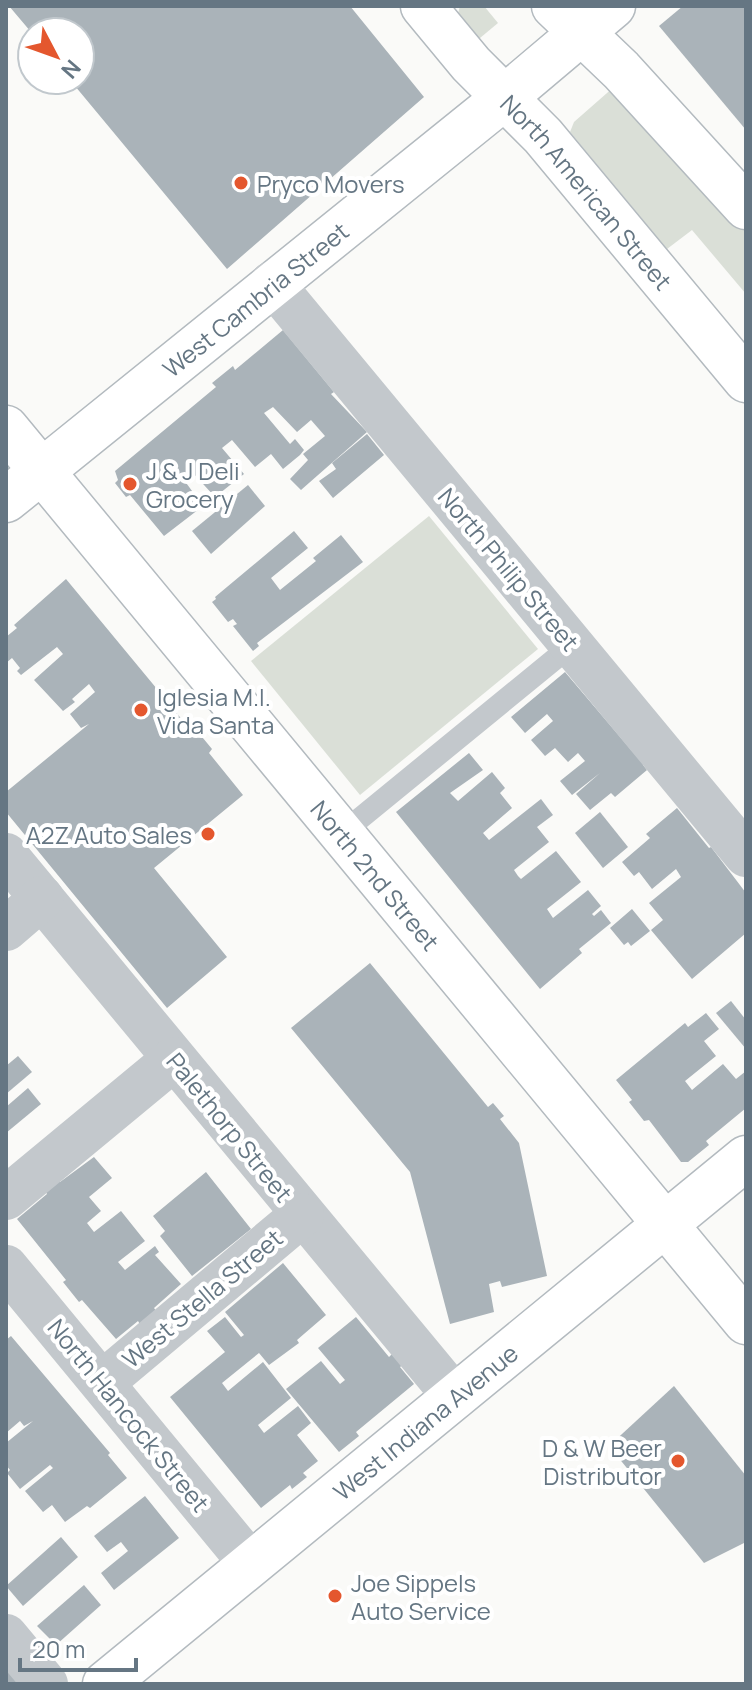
<svg xmlns="http://www.w3.org/2000/svg" width="752" height="1690" font-family="Manrope,sans-serif">
  <rect width="100%" height="100%" fill="#fafaf8"/>
  <g fill="#dadfd7">
    <polygon points="460,6 484,6 498,23 474,43 456,21"/>
    <polygon points="615,86 746,227 746,294 692,230 667,249 570,132 574,122"/>
    <polygon points="429,516 538,649 360,795 251,661"/>
  </g>
  <g fill="#aab3b9">
    <polygon points="9,6 350,6 424,97 227,269 70,80 80,80 80,32 31,32"/>
    <polygon points="683,6 746,6 746,130 659,26"/>
    <polygon points="283,330 334,392 331,394 367,432 301,490 290,479 308,460 303,454 325,436 311,420 297,432 273,407 264,413 290,444 295,439 304,450 300,455 283,469 271,454 255,467 232,440 222,448 244,474 215,497 193,473 184,480 203,506 164,536 130,495 126,497 115,483 118,480 115,471 216,387 212,383 233,366 235,370"/>
    <polygon points="367,434 384,455 333,498 319,481 336,469 332,463"/>
    <polygon points="248,485 265,506 211,554 192,531"/>
    <polygon points="294,531 308,548 271,578 280,590 316,561 313,558 341,535 363,562 257,643 259,646 253,651 233,626 237,624 233,619 228,622 212,602 216,599 215,597"/>
    <polygon points="66,579 157,689 160,693 163,690 177,708 174,710 190,729 193,726 212,749 209,753 243,795 154,868 227,957 167,1008 6,812 6,792 89,724 81,728 70,714 95,692 89,684 72,699 75,702 63,711 34,680 63,654 57,647 21,675 17,671 20,668 12,658 6,663 6,637 17,628 14,625"/>
    <polygon points="565,672 632,751 647,762 643,765 647,770 615,797 611,793 590,810 576,794 600,773 572,795 560,781 585,761 578,753 568,762 555,748 545,756 531,740 553,721 547,714 525,733 511,717"/>
    <polygon points="469,753 483,770 450,793 458,801 492,772 505,788 500,793 512,808 483,833 489,840 541,799 553,815 537,827 549,842 514,870 518,876 521,879 556,851 581,882 547,909 553,918 588,890 601,906 592,914 594,916 601,910 611,923 579,949 582,953 540,989 396,812"/>
    <polygon points="677,808 709,848 711,847 746,893 746,933 692,979 651,930 663,920 649,903 681,877 676,869 652,889 639,872 634,876 622,862 650,838 646,834"/>
    <polygon points="600,812 628,847 603,868 575,833"/>
    <polygon points="632,909 650,931 631,946 628,942 624,945 610,928"/>
    <polygon points="370,963 488,1107 493,1103 504,1116 500,1119 519,1143 547,1276 502,1287 500,1281 489,1284 494,1312 450,1324 410,1172 291,1028"/>
    <polygon points="731,1001 746,1020 746,1049 716,1013"/>
    <polygon points="706,1013 719,1029 704,1041 716,1056 685,1081 692,1090 723,1064 736,1079 746,1071 746,1108 706,1141 709,1145 688,1162 681,1162 649,1120 644,1121 629,1102 632,1100 616,1080 685,1023 688,1027"/>
    <polygon points="18,1056 32,1072 6,1094 6,1066"/>
    <polygon points="28,1088 41,1104 6,1133 6,1107"/>
    <polygon points="94,1157 112,1178 89,1197 101,1211 87,1223 94,1232 121,1211 145,1241 118,1262 125,1270 155,1246 159,1252 155,1255 181,1284 154,1308 157,1312 141,1326 138,1321 116,1339 82,1300 79,1302 63,1282 66,1280 17,1219 47,1194 44,1189 58,1178 60,1182"/>
    <polygon points="206,1172 251,1229 192,1276 160,1236 165,1231 153,1216"/>
    <polygon points="283,1263 326,1315 297,1340 299,1343 269,1365 259,1353 222,1383 228,1391 263,1362 291,1398 258,1425 264,1433 298,1406 311,1423 297,1435 318,1461 303,1473 307,1477 292,1489 290,1485 261,1508 170,1397 225,1352 207,1331 225,1317 241,1337 244,1335 225,1312"/>
    <polygon points="356,1317 389,1357 394,1352 404,1364 400,1367 414,1384 356,1432 359,1436 339,1452 286,1389 321,1361 340,1384 345,1380 318,1348"/>
    <polygon points="11,1336 110,1453 108,1455 127,1478 90,1508 87,1506 65,1522 52,1505 43,1512 25,1491 53,1468 50,1465 20,1489 7,1473 10,1470 6,1465 6,1443 33,1421 24,1426 20,1421 6,1433 6,1340"/>
    <polygon points="674,1386 746,1476 746,1542 704,1563 609,1446"/>
    <polygon points="145,1496 179,1538 114,1590 101,1573 128,1551 121,1542 107,1552 94,1536"/>
    <polygon points="61,1537 78,1557 23,1606 6,1586"/>
    <polygon points="84,1585 101,1605 56,1645 37,1626"/>
    <polygon points="6,1661 24,1684 6,1684"/>
  </g>
  <g fill="none" stroke-linecap="round" stroke-linejoin="round">
    <g stroke="#b3babf" stroke-width="47">
      <g id="secondary">
        <path id="s1" d="M423,6L471,64L543,136L746,380"/>
        <polyline points="554,6 621,70 746,207"/>
        <path id="s2" d="M6,428L746,1322"/>
        <path id="s3" d="M6,500L504,98L613,6"/>
        <path id="s4" d="M105,1684L746,1158"/>
      </g>
    </g>
    <polyline stroke="#c3c8cc" stroke-width="22" points="341,834 572,645"/>
    <g stroke="#c3c8cc" stroke-width="44">
      <polyline points="272,283 746,855"/>
      <polyline points="6,855 455,1397"/>
      <polyline points="6,929 42,898"/>
      <polyline points="6,1198 174,1059"/>
      <polyline points="6,1267 251,1564"/>
      <polyline points="103,1382 302,1215"/>
      <polyline points="6,1636 46,1684"/>
    </g>
    <use href="#secondary" stroke="#fff" stroke-width="44"/>
  </g>
  <g fill="#e4572e" stroke="#fff" stroke-width="3">
    <circle cx="241" cy="183" r="8"/>
    <circle cx="130" cy="484" r="8"/>
    <circle cx="141" cy="710" r="8"/>
    <circle cx="208" cy="834" r="8"/>
    <circle cx="678" cy="1461" r="8"/>
    <circle cx="335" cy="1596" r="8"/>
  </g>
  <g text-anchor="middle" dominant-baseline="central" stroke-width="8" stroke-linejoin="round" paint-order="stroke">
    <g font-size="24" fill="#657683" stroke="#fff" text-anchor="start">
      <text x="257" y="183">Pryco Movers</text>
      <text x="146" y="470">J &amp; J Deli<tspan x="146" dy="28">Grocery</tspan></text>
      <text x="157" y="696">Iglesia M.I.<tspan x="157" dy="28">Vida Santa</tspan></text>
      <text x="192" y="834" text-anchor="end">A2Z Auto Sales</text>
      <text x="662" y="1447" text-anchor="end">D &amp; W Beer<tspan x="662" dy="28">Distributor</tspan></text>
      <text x="351" y="1582">Joe Sippels<tspan x="351" dy="28">Auto Service</tspan></text>
    </g>
    <g font-size="24" fill="#657683" stroke="#fff">
      <text stroke="none"><textPath href="#s1" startOffset="248">North American Street</textPath></text>
      <text stroke="none"><textPath href="#s3" startOffset="320">West Cambria Street</textPath></text>
      <text transform="translate(509 569) rotate(50)">North Philip Street</text>
      <text stroke="none"><textPath href="#s2" startOffset="580">North 2nd Street</textPath></text>
      <text transform="translate(230 1127) rotate(51)">Palethorp Street</text>
      <text transform="translate(202 1298) rotate(-40)">West Stella Street</text>
      <text transform="translate(129 1415) rotate(51)">North Hancock Street</text>
      <text stroke="none"><textPath href="#s4" startOffset="414">West Indiana Avenue</textPath></text>
    </g>
  </g>
  <rect width="752" height="1690" fill="none" stroke="#657683" stroke-width="16"/>
  <g transform="translate(56 56) rotate(131)"><circle r="38" fill="#ffffff" stroke="#c1c8cd" stroke-width="2"/>
  <path d="M0-6L14 30L0 20L-14 30Z" fill="#e4572e"/>
  <text y="-12" font-size="22" font-weight="bold" text-anchor="middle" fill="#657683">N</text>
  </g>
  <path d="M20 1658v12h116v-12" fill="none" stroke="#657683" stroke-width="4"/>
  <text x="32" y="1658" font-size="24" fill="#657683" stroke="#ffffff" stroke-width="6" paint-order="stroke">20 m</text>
</svg>
